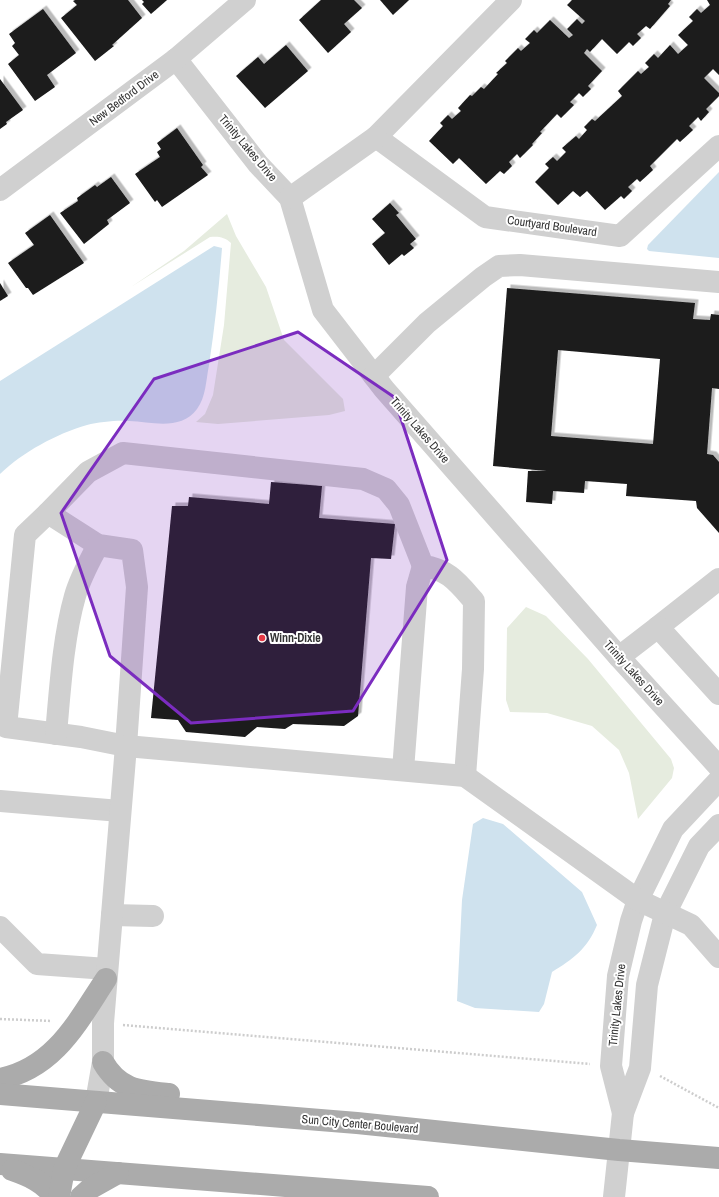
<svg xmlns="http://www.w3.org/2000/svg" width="719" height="1197" font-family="'Archivo Narrow',sans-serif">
  <defs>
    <filter id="shadow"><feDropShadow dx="3.5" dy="-3.5" stdDeviation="0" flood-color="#0004"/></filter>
  </defs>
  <rect width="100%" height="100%" fill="#fff"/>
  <g fill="#e6ecdf">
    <path d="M227,214L236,236L266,287L284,340L343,399L345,411L329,415L218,424L196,422L205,414L213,395L224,325L231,243C225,237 218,236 210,237L131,287L184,251Z"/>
    <polygon points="526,607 546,616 588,659 671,759 674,768 672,778 638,819 629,773 619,750 592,726 547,713 510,712 506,700 507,628"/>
  </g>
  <g fill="#cfe2ee">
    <polygon points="719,172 719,258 649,251 647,249 648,245"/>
    <path d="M214,246L222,248C219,287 215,326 209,365C206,380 206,397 197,409C181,431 152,422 129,421C117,420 99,422 87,425C56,434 23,452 0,474V381Z"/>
    <path d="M483,818L503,824L582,892L597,925C587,949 573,959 552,972L544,1004L539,1012L475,1008L457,1001L462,900L473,824Z"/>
  </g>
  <g fill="#1a1a1a" fill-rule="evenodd" filter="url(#shadow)">
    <polygon points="75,0 128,0 142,18 112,45 114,46 95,61 61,18 77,5 73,1"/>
    <polygon points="142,0 167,0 151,14 142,4 144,2"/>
    <polygon points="321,0 354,0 362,8 344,24 351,32 328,53 299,20"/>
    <polygon points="380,0 409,0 393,15"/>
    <polygon points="572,0 671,0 668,4 670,6 650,29 646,26 637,34 641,38 633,46 629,42 617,54 602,39 590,52 587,49 584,53 602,71 588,86 591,89 583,97 579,93 570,102 574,105 561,118 557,114 540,132 542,133 532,144 533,145 520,158 517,154 509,162 512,166 504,174 500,171 486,184 459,158 453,164 429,141 443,126 440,123 448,115 452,119 461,111 458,108 470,95 472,96 481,87 484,89 498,74 496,73 507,63 505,61 518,48 521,51 530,43 525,39 534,30 537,33 550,20 569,38 573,35 567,29 577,19 582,24 585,21 567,5"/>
    <polygon points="707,0 719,0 719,75 713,69 704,78 719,93 719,96 706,109 709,112 701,121 698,117 689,126 693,130 680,142 677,139 650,166 653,170 640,182 637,179 628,187 632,191 624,199 621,196 605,210 587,191 580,197 573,191 558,205 535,182 549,168 545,164 553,157 557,161 566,152 562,148 576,136 579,139 587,130 584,127 592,119 595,121 622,96 618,91 638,71 641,74 649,67 645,63 654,54 658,58 670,45 678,54 688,45 678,35 693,21 689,17 697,9 701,13 710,5"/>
    <polygon points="43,9 76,53 47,75 55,87 35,101 8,64 19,55 12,46 15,43 9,34"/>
    <polygon points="286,45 308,71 265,108 236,76 258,57 264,64"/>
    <polygon points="0,79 23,110 6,122 7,124 0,129"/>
    <polygon points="177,128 203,165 201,167 208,175 162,207 157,200 155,202 135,174 160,157 157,152 161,149 157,143"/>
    <polygon points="111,177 130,203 107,220 109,224 84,244 60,213 78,201 77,198 95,185 97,187"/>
    <polygon points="390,203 399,213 396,215 416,239 410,244 414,248 404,256 402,254 389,265 372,244 385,233 372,219"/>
    <polygon points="50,215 84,263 33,295 28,288 26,288 8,263 34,245 25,233"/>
    <polygon points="0,283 8,296 0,301"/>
    <path d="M507,288L695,303L693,319L710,320L711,314L719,315V389L712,388L707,454L713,455L719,462V533L697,508L696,501L626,496L627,484L585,481L584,493L553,491L552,504L526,502L528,471H547L493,466ZM558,350L660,359L653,444L551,436Z"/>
    <polygon points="271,482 322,486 319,518 395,524 391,559 371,558 358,716 344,726 293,724 285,729 257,727 245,737 186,732 178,720 151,718 172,506 188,506 189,497 269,504"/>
  </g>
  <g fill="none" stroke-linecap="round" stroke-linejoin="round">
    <g stroke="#cdcdcd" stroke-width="2.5" stroke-dasharray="2 2" stroke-linecap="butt">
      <polyline points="0,1019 52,1021"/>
      <polyline points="123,1025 590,1064"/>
      <polyline points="660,1076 719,1108"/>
    </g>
    <g stroke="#d0d0d0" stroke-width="22">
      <polyline points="511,0 376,137 485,217 620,236 719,146"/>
      <polyline points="176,59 258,164 290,198 323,310 384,389 619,657 719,767"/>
      <polyline points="0,190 176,59 245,0"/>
      <polyline points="290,198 376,137"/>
      <polyline points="374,376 427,323 483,277 499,266 520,265 719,282"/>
      <polygon points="48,513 98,545 132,550 137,587 126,746 81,737 6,727 25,535"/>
      <polyline points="48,513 88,472 123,453 363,479 386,489 399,505 423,566"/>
      <polyline points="658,627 719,579"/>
      <polyline points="619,657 658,627 719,694"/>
      <path d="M56,734C60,690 63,638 75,596C80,578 89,562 98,545"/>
      <path d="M403,770L417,587L423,566C448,569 458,583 474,601L473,669L465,776"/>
      <polyline points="719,780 673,829 638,900 631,921 618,976 611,1066 623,1113 640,1068 647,985 665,914 699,846 719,825"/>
      <polyline points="0,801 120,811"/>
      <polyline points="112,915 153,916"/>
      <polyline points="0,927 37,964 107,969"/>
      <polyline points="96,1102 103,1062 103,1023 126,746 465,776 638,900 691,925 719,957"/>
      <polyline points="614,1197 623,1113"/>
    </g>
    <g stroke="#ababab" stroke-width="22">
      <path d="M103,1062C119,1090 139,1091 169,1094"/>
      <path d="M0,1079C55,1068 78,1021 106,979"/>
      <polyline points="0,1094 357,1123 619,1150 719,1158"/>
      <polyline points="0,1164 428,1197"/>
      <path d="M12,1170C29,1176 44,1182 54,1197"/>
      <polyline points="59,1197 64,1169 96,1102"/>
      <polyline points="81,1197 91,1188 118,1173"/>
    </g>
  </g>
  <path fill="#7b2cbf" fill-opacity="0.2" stroke="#7b2cbf" stroke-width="3" stroke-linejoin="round" d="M298,332L394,397L447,560L353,711L191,723L110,656L61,513L154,379Z"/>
  <circle fill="#e63946" stroke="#fff" stroke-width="1.5" cx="262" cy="638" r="4"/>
  <g text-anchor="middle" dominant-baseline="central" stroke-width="4" stroke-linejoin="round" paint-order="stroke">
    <g font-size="12" fill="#333" stroke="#fff">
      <text transform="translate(124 98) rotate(-37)">New Bedford Drive</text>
      <text transform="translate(248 148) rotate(50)">Trinity Lakes Drive</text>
      <text transform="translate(552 226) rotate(8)">Courtyard Boulevard</text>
      <text transform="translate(420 430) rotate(49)">Trinity Lakes Drive</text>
      <text transform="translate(634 673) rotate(48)">Trinity Lakes Drive</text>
      <text transform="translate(617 1005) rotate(-84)">Trinity Lakes Drive</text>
      <text transform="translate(360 1124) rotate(5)">Sun City Center Boulevard</text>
    </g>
    <g font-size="12" font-weight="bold" fill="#333" stroke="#fff" text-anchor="start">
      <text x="270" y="638">Winn-Dixie</text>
    </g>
  </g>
</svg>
